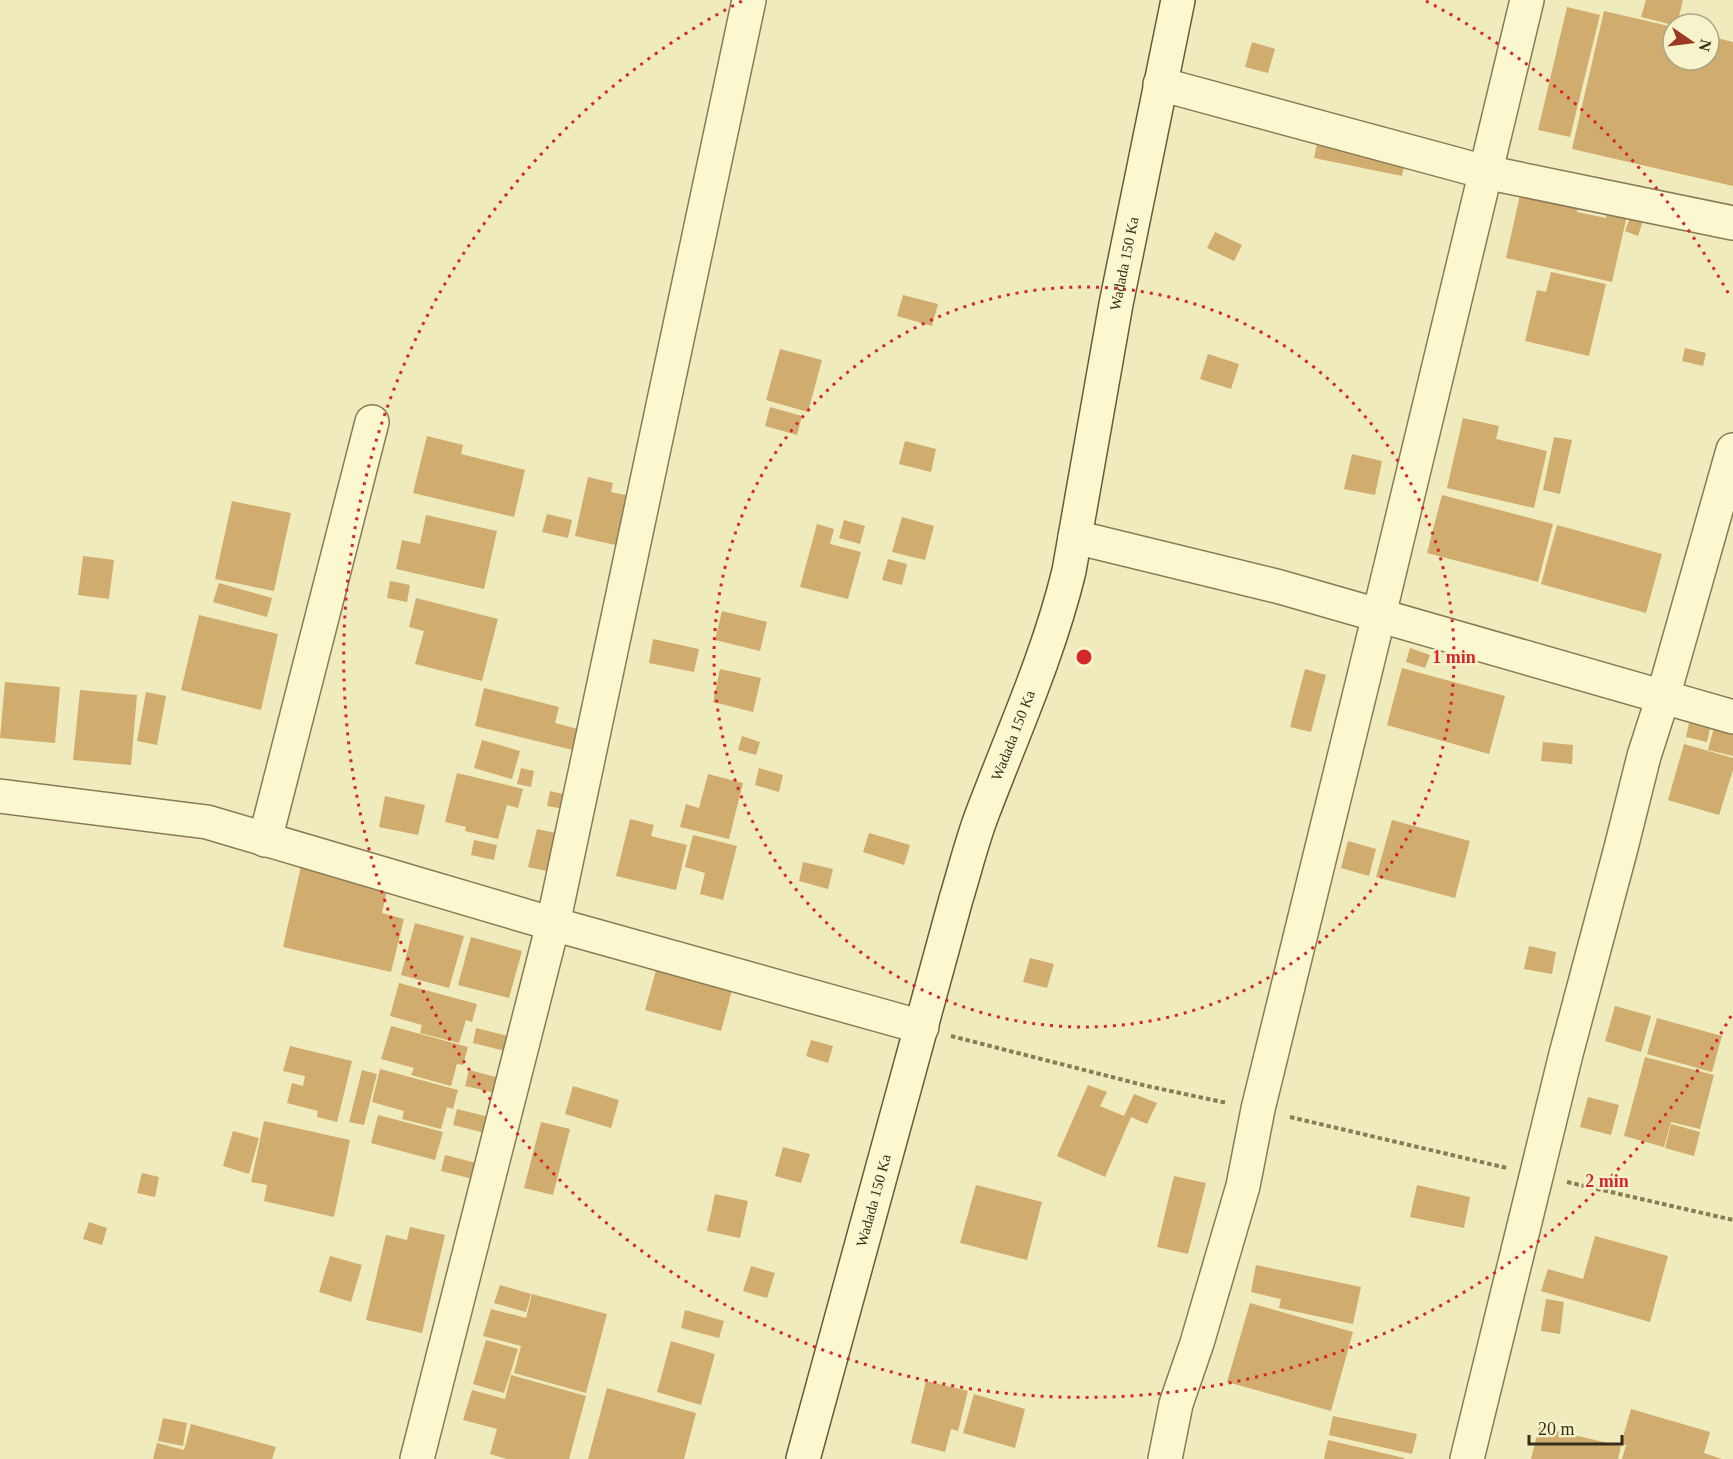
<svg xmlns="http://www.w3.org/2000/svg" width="1733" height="1459" font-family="'Times New Roman',serif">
  <rect width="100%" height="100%" fill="#f0ebbc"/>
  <g fill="#d0ac6f">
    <polygon points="1646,0 1683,0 1677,24 1673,25 1641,17"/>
    <polygon points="1567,7 1600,15 1570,137 1538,130"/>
    <polygon points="1604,11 1673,27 1673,60 1709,60 1709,36 1733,42 1733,186 1572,149"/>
    <polygon points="1252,42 1275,49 1268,73 1245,67"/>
    <polygon points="1319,134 1407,153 1402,176 1314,158"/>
    <polygon points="1581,190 1577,212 1606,218 1610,198 1630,202 1612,282 1506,258 1520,195"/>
    <polygon points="1635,204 1647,208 1638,236 1625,231"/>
    <polygon points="1215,232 1242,245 1234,261 1207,248"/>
    <polygon points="1551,272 1606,284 1589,356 1525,341 1537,290 1546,292"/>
    <polygon points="903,295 938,304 932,326 897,316"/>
    <polygon points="1685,348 1706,353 1703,366 1682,361"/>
    <polygon points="780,349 822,360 808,412 766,400"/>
    <polygon points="1208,354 1239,364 1231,389 1200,379"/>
    <polygon points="770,407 802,416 797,435 765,426"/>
    <polygon points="1463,418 1499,426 1496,439 1547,451 1534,508 1447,488"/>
    <polygon points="427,436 463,445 461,454 525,470 514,517 413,493"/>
    <polygon points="1554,437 1572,440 1560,494 1543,490"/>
    <polygon points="905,441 936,449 931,472 899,464"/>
    <polygon points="1352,454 1382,461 1375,495 1344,489"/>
    <polygon points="588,477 613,483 611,492 640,498 629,548 575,536"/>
    <polygon points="1442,495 1553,524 1538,582 1427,553"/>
    <polygon points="232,501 291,513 274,591 215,579"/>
    <polygon points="547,514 572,520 568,538 542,532"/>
    <polygon points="426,515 497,531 484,589 396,569 402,540 420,544"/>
    <polygon points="902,517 934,526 925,560 892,552"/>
    <polygon points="844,520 865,526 860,544 839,538"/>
    <polygon points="817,524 834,529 830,544 861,552 848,599 800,587"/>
    <polygon points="1557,525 1662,554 1646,613 1541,584"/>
    <polygon points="83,556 114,560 109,599 78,595"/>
    <polygon points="888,559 907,564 902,585 882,580"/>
    <polygon points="390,581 410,585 407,602 387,598"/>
    <polygon points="219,583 272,598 267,617 213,602"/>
    <polygon points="416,598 498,619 482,681 415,664 424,631 409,627"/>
    <polygon points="722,611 767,622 760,651 715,640"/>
    <polygon points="199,615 278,634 261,710 181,690"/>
    <polygon points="653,639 699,649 694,672 649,663"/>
    <polygon points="1410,648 1430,655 1425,668 1406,662"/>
    <polygon points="1402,668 1505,696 1489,754 1387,725"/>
    <polygon points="720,669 761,678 753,712 713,702"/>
    <polygon points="1305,669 1326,675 1311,732 1290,727"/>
    <polygon points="5,682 60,687 55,743 0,738"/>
    <polygon points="484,688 559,707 555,723 578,729 573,750 475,726"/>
    <polygon points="80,690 137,695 131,765 73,760"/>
    <polygon points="146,692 166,696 157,745 137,741"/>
    <polygon points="1689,723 1710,729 1707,742 1686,737"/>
    <polygon points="1714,727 1733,732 1733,756 1708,750"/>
    <polygon points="742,736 760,742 756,755 738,750"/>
    <polygon points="482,740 520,751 512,779 474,768"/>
    <polygon points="1543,742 1573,745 1572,764 1541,761"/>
    <polygon points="1684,744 1733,758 1733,770 1719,815 1668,800"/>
    <polygon points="521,768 534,771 531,787 517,784"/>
    <polygon points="759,768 783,775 779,792 755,785"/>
    <polygon points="457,773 523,789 518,808 507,805 498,839 465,831 466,827 445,822"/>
    <polygon points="708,774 743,783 729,839 680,827 686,804 699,808"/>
    <polygon points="550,791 567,795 564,809 547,806"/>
    <polygon points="385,796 425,805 418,835 379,827"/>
    <polygon points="630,819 654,825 651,836 687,845 676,890 616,876"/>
    <polygon points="1392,820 1470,841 1455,898 1376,877"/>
    <polygon points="537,829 565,835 556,873 528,867"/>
    <polygon points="869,833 910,845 904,865 863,852"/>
    <polygon points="693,835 737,846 723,900 700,894 705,873 685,867"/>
    <polygon points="474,840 497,845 494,860 471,855"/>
    <polygon points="1348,841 1376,849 1369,876 1341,868"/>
    <polygon points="803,862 833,869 828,889 799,881"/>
    <polygon points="301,866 388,885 382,913 404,919 391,972 283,947"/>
    <polygon points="415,923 464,936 449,988 401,975"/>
    <polygon points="471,937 522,951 509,998 458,985"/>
    <polygon points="1529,946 1556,952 1552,974 1524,969"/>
    <polygon points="1030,958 1054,964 1047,988 1023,982"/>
    <polygon points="658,963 734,983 721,1031 645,1010"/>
    <polygon points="399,983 477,1004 472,1022 466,1020 459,1043 420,1033 422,1025 390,1016"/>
    <polygon points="1615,1006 1651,1016 1641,1052 1605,1041"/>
    <polygon points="1657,1018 1722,1036 1712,1072 1647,1054"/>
    <polygon points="391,1026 468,1047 463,1065 457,1064 451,1086 411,1075 414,1068 381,1059"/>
    <polygon points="476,1028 508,1036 505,1051 473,1043"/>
    <polygon points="811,1040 833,1046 828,1063 806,1056"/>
    <polygon points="290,1046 352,1061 337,1122 317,1117 318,1111 287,1103 292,1083 303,1086 305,1076 283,1071"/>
    <polygon points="1645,1057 1714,1075 1700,1129 1671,1122 1664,1147 1624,1136"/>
    <polygon points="380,1069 458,1090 453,1109 447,1107 441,1129 402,1119 404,1111 372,1102"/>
    <polygon points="362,1070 377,1074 364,1125 349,1122"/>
    <polygon points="469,1070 500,1078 496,1093 465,1086"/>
    <polygon points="1088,1085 1107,1092 1100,1106 1124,1116 1134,1094 1157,1103 1147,1124 1131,1117 1105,1177 1057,1156"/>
    <polygon points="573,1086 619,1100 611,1128 565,1114"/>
    <polygon points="1588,1097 1619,1105 1611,1135 1580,1127"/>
    <polygon points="457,1109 489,1117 485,1133 453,1125"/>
    <polygon points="378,1115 443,1132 435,1160 371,1143"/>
    <polygon points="264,1121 350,1140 334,1217 264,1201 267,1185 251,1182"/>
    <polygon points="541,1122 570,1129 553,1195 524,1188"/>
    <polygon points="1671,1124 1700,1132 1694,1156 1665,1148"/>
    <polygon points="233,1131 259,1138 249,1174 223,1166"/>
    <polygon points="783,1147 810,1154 801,1183 775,1176"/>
    <polygon points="445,1155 476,1163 473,1179 441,1171"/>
    <polygon points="142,1173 159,1177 155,1197 137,1193"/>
    <polygon points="1174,1176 1206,1183 1188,1254 1157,1247"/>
    <polygon points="976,1185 1042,1202 1027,1260 960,1243"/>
    <polygon points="1417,1185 1470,1197 1464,1228 1410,1217"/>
    <polygon points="715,1194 748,1201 740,1238 707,1231"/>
    <polygon points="89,1222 107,1228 102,1245 83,1239"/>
    <polygon points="410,1227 445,1235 422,1333 366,1320 386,1235 407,1240"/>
    <polygon points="1595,1236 1668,1256 1650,1322 1541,1291 1548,1269 1583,1279"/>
    <polygon points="330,1256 362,1265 351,1302 319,1292"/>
    <polygon points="1256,1265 1361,1287 1353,1324 1279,1308 1281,1299 1251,1292"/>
    <polygon points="751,1266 775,1273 767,1298 743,1291"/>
    <polygon points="500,1285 531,1294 526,1312 494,1303"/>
    <polygon points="532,1294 607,1314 586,1393 514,1373 521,1346 483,1336 491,1309 526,1318"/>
    <polygon points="1546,1299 1564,1302 1560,1334 1541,1331"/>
    <polygon points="1250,1303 1353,1332 1331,1411 1227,1382"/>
    <polygon points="685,1310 724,1321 719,1338 681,1328"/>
    <polygon points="486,1340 518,1349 504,1393 473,1384"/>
    <polygon points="671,1341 715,1354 701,1405 657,1392"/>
    <polygon points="511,1375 586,1396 569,1459 507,1459 490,1454 497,1429 463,1420 472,1390 505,1399"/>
    <polygon points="926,1381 968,1391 958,1431 951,1429 945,1452 911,1443"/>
    <polygon points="607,1388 696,1413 684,1459 588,1459"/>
    <polygon points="974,1394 1025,1409 1015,1448 963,1433"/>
    <polygon points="1631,1409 1710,1432 1704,1453 1722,1459 1622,1459 1626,1445 1621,1444"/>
    <polygon points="1333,1416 1417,1434 1412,1454 1329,1435"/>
    <polygon points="163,1418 187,1423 183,1446 158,1441"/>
    <polygon points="191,1424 276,1447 272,1459 153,1459 157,1443 184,1450"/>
    <polygon points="1539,1427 1621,1446 1618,1459 1531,1459"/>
    <polygon points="1328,1440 1404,1458 1404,1459 1324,1459"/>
  </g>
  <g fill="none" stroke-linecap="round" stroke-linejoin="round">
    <g stroke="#887b55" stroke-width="36">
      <g id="street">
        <polyline points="1160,84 1485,172 1733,223"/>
        <polyline points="1075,537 1280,587 1733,717"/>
        <polyline points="0,796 207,822 553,924 922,1027"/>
        <polyline points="265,840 372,422"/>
        <polyline points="417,1459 553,924 749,0"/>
        <polyline points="1165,1459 1176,1404 1197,1343 1243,1186 1258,1109 1379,615 1527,0"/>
        <polyline points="1467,1459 1566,1054 1621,848 1644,756 1663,697 1733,450"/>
      </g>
    </g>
    <g stroke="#695b38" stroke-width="36">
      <g id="secondary">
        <path id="s1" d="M803,1459L956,899C965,870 972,840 983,812C1013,733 1049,654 1069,571L1116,304L1178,0"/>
      </g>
    </g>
    <g stroke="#887b55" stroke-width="4" stroke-dasharray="4.5 3" stroke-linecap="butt">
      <polyline points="951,1036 1147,1086 1227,1103"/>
      <polyline points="1290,1117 1507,1168"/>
      <polyline points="1567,1182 1733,1220"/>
    </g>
    <use href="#street" stroke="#fbf7cf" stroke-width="33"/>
    <use href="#secondary" stroke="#fbf7cf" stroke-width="33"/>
  </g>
  <g fill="none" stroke="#d62828" stroke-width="3" stroke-dasharray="3 6">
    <circle cx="1084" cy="657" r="370"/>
    <path d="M1731 1016A740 740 0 1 1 742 1M1426 1A740 740 0 0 1 1731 298"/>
  </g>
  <g text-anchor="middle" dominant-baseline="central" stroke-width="5" stroke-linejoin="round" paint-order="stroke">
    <g font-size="15" fill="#362e1a" stroke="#f7f4cb">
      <text stroke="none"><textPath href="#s1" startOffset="1240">Wadada 150 Ka</textPath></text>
      <text stroke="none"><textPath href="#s1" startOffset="754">Wadada 150 Ka</textPath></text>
      <text stroke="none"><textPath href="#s1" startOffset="268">Wadada 150 Ka</textPath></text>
    </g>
  </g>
  <circle cx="1084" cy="657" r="9" fill="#d62828" stroke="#f7f4cb" stroke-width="3"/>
  <g font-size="18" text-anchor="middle" font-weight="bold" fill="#d62828" stroke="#f7f4cb" stroke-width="5" stroke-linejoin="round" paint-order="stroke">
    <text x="1454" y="663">1 min</text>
    <text x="1607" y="1187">2 min</text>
  </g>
  <g transform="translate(1691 42) rotate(104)"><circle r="28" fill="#f7f4cb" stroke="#aaa584" stroke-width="1.5"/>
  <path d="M0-4.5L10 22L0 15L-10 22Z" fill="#9a3a22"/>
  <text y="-9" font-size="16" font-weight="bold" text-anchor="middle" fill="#362e1a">N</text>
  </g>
  <path d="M1529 1435v9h93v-9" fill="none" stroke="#362e1a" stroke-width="3"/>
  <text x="1538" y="1435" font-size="18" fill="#362e1a" stroke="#f7f4cb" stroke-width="4.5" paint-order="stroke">20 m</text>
</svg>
